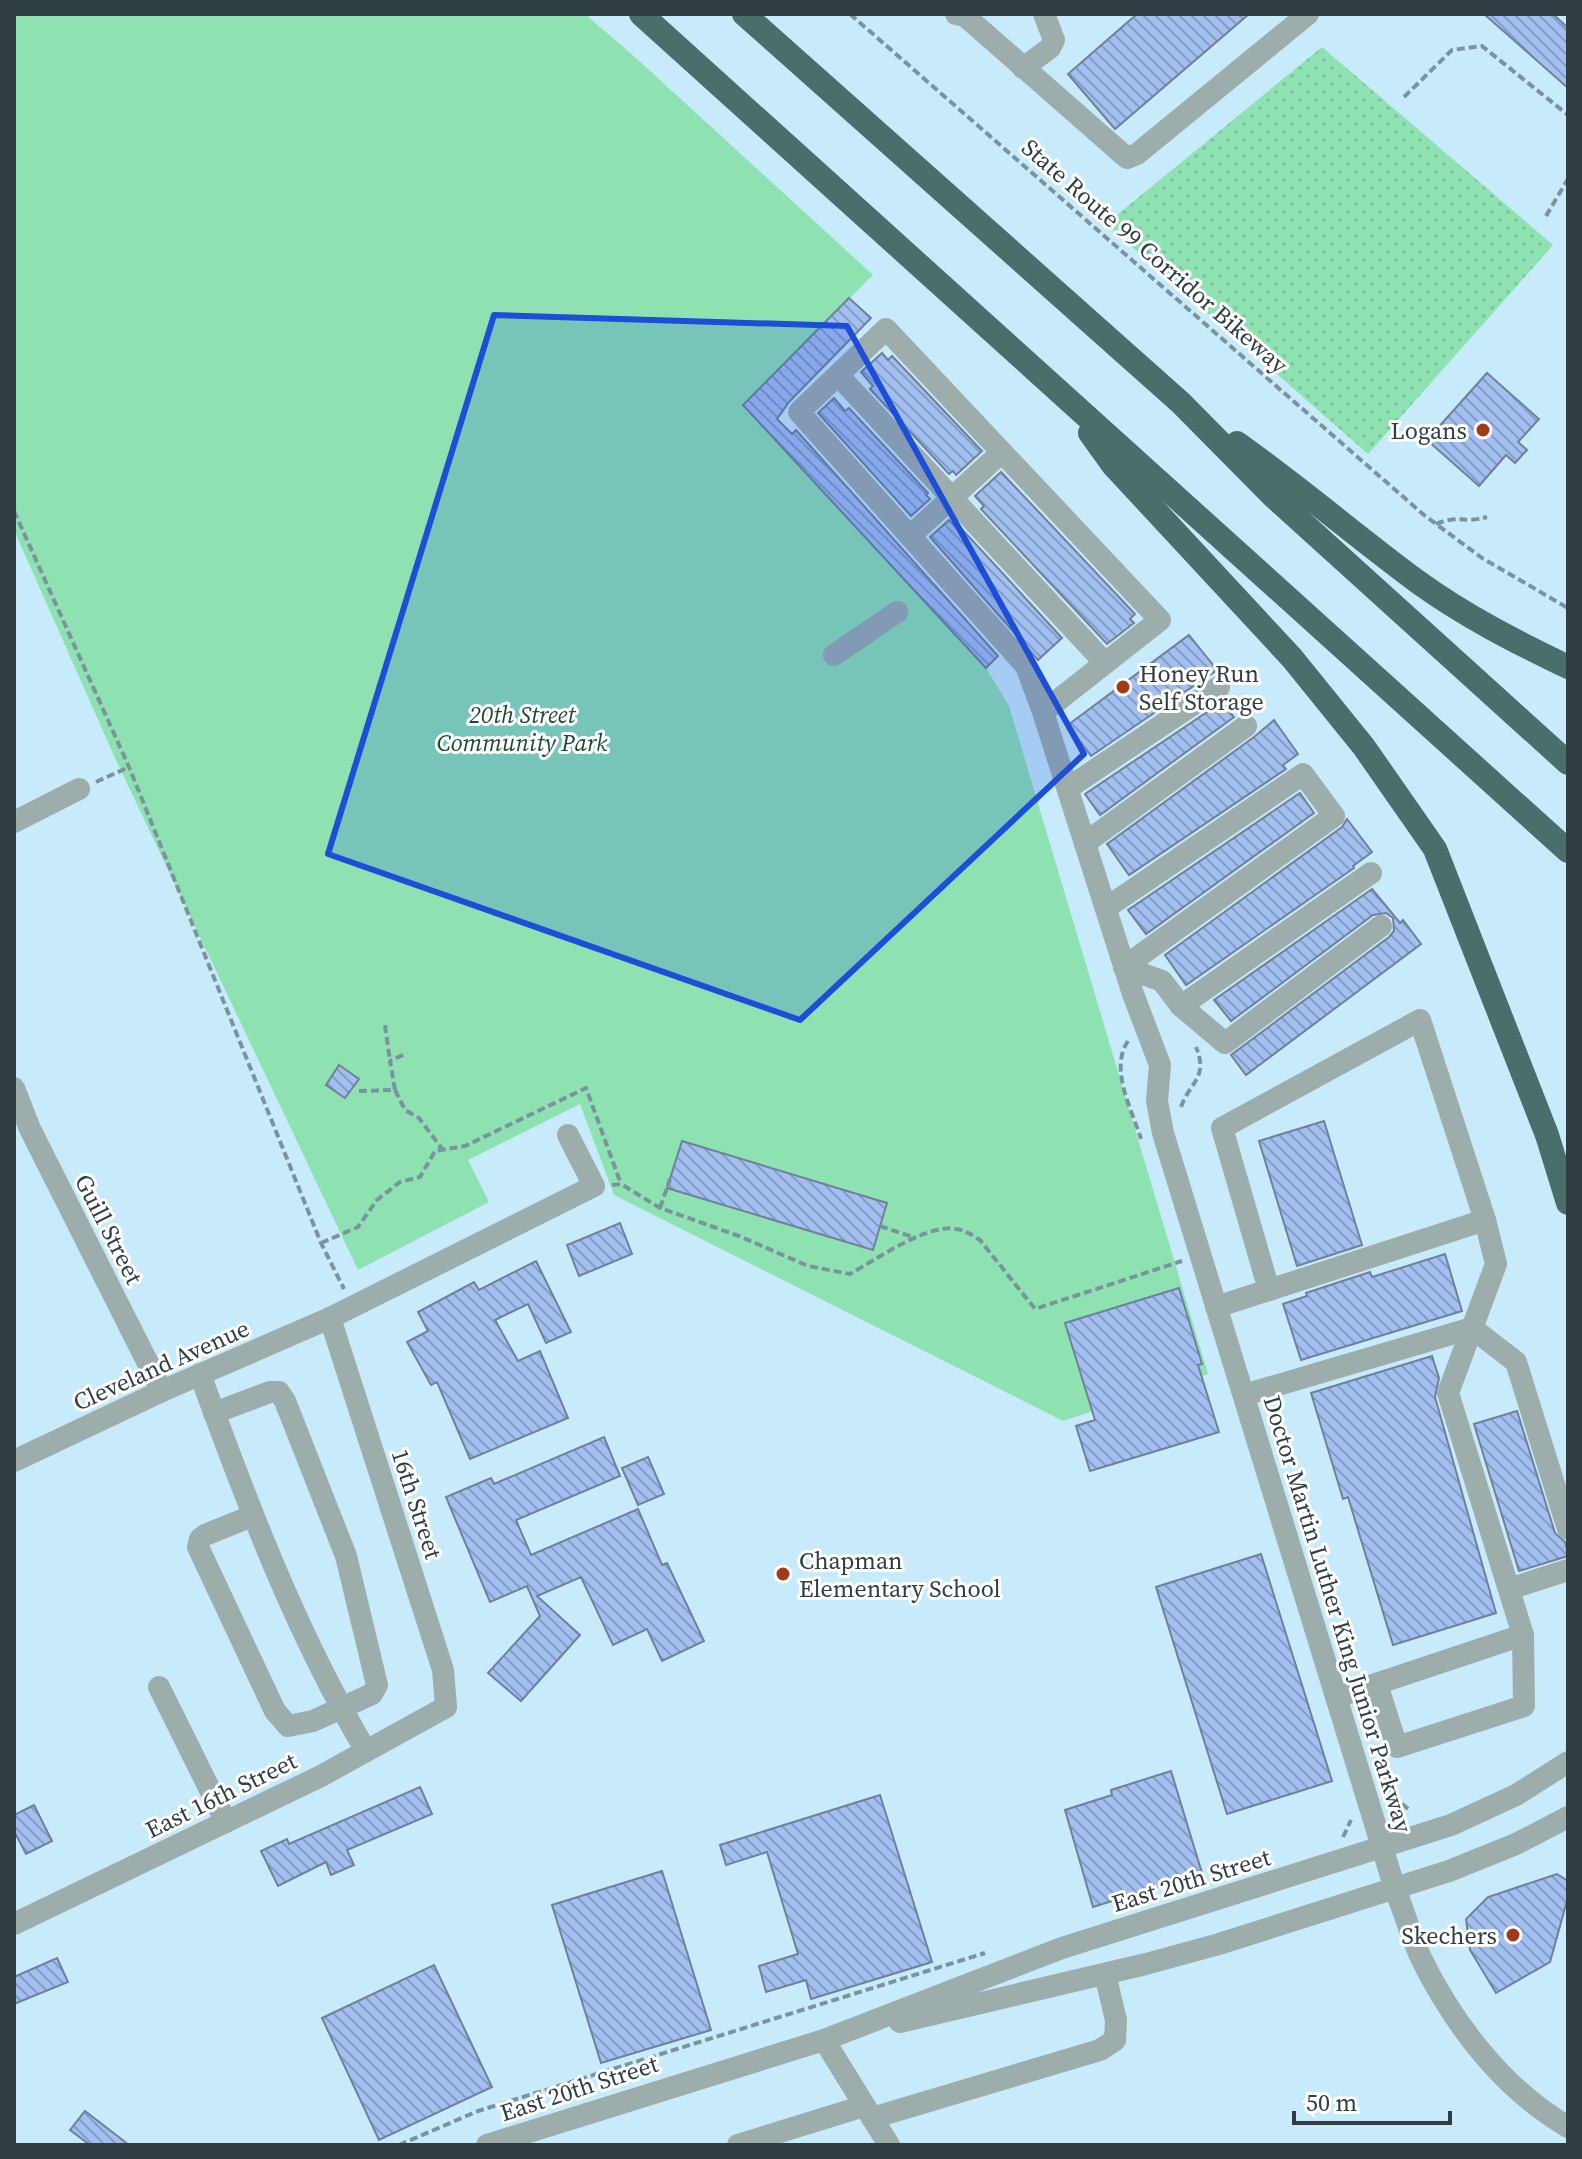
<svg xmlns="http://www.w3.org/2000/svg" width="1582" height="2159" font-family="'Source Serif 4',serif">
  <defs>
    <pattern id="grass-dots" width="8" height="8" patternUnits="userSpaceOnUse" patternTransform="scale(2)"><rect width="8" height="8" fill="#8ee2b2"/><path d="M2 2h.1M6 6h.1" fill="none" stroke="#7bc39a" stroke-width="1.8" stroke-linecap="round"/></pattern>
    <pattern id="building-back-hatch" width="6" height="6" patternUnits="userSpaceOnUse" patternTransform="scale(2)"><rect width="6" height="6" fill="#a2bff0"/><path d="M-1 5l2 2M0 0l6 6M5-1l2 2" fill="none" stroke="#849dc4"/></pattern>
  </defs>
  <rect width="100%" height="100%" fill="#c7ebfa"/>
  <polygon fill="url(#grass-dots)" points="1322,47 1553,245 1368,454 1106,224"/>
  <polygon fill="#8ee2b2" points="14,14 585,14 636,58 873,275 743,405 986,668 1009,706 1208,1374 1063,1421 614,1195 580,1104 468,1160 489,1202 358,1270 115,758 14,530"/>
  <g fill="url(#building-back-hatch)" stroke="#718099" stroke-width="2">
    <polygon points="1137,14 1249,14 1115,129 1068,74"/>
    <polygon points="1484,14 1553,14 1568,28 1568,88"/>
    <polygon points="849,298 871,318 789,402 777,419 792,434 796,430 998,656 986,668 743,405"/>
    <polygon points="882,353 888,360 892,356 982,451 956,475 953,471 949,474 870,389 873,386 861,372"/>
    <polygon points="1487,373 1539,419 1518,442 1527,450 1515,463 1506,455 1479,486 1427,440"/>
    <polygon points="834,398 845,411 849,408 928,493 926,495 930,499 911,516 818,413"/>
    <polygon points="1001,472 1135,614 1130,619 1134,623 1107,644 981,509 984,506 975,496"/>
    <polygon points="949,520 958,530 961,528 1062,638 1038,660 930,537"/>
    <polygon points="1189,635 1217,670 1091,756 1068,725"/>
    <polygon points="1222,702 1234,717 1100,815 1085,794"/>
    <polygon points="1274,720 1298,754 1283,765 1286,769 1129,875 1107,844 1254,737"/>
    <polygon points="1300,793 1314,813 1146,934 1128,910"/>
    <polygon points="1347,819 1372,852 1353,866 1354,868 1186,985 1165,955 1342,827"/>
    <polygon points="1372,889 1400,923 1403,920 1421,944 1246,1075 1231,1055 1389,937 1394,931 1393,918 1386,913 1373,915 1231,1021 1214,1000"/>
    <polygon points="339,1065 359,1079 345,1098 326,1085"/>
    <polygon points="1324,1121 1362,1245 1297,1266 1259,1141"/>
    <polygon points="682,1141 887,1203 873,1250 667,1188"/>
    <polygon points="620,1223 632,1254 579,1276 567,1245"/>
    <polygon points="1445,1254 1462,1311 1301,1360 1283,1304 1307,1296 1306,1293 1370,1272 1372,1277"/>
    <polygon points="536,1261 571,1332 546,1343 528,1304 495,1320 518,1361 540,1351 568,1418 470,1459 437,1382 431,1385 407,1342 428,1331 418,1312 474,1282 479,1290"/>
    <polygon points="1179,1288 1202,1364 1198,1365 1219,1432 1090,1471 1076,1426 1095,1420 1065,1323"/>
    <polygon points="1432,1356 1439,1378 1435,1397 1496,1613 1393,1645 1348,1497 1343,1499 1311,1393"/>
    <polygon points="1517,1411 1555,1533 1565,1542 1568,1553 1568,1556 1519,1571 1474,1424"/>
    <polygon points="604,1437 620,1476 516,1520 531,1555 638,1509 662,1565 667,1563 704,1641 662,1661 647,1629 613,1645 581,1577 537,1596 580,1635 521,1701 488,1673 540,1616 527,1586 490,1602 446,1497 491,1478 494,1484"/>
    <polygon points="648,1457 664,1494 638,1505 622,1468"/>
    <polygon points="1261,1554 1332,1781 1227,1814 1156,1587"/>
    <polygon points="1171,1771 1202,1873 1093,1907 1065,1810 1112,1795 1111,1790"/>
    <polygon points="420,1787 432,1814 347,1850 354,1865 331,1875 326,1862 278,1886 261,1851 287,1839 289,1844"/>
    <polygon points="880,1795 932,1962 811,1999 806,1980 766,1992 759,1966 798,1954 767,1852 726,1865 720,1845"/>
    <polygon points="34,1805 52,1841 26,1854 14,1831 14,1815"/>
    <polygon points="662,1871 711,2030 601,2063 552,1905"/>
    <polygon points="1557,1874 1568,1881 1568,1897 1550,1962 1496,1993 1470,1950 1466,1919 1488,1897"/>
    <polygon points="57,1958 68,1982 14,2004 14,1977"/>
    <polygon points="434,1965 492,2087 379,2140 322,2018"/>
    <polygon points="85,2111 129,2145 90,2145 70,2130"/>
  </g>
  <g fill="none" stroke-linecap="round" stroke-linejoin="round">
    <g stroke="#7a939d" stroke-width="4" stroke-dasharray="8 4" stroke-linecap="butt">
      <polyline points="850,14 1424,515 1482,558 1568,608"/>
      <polyline points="1404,97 1452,50 1482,46 1568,115"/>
      <polyline points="1546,216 1568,179"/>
      <polyline points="14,511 129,767 321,1243 344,1289"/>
      <path d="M1436,524C1460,514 1464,524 1487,517"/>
      <polyline points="96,782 129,767"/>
      <polyline points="385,1025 390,1061"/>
      <path d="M1128,1041C1109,1069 1132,1110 1141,1139"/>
      <polyline points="395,1090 390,1061 407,1053"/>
      <polyline points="359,1091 395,1090 405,1110 419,1118 443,1150"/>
      <path d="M1181,1107C1189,1083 1209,1078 1196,1047"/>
      <path d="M612,1185L621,1184L660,1208L739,1236L808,1266L850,1274C875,1260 928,1223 956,1229C965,1230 972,1235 980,1240L1035,1309L1182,1261"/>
      <polyline points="660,1208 670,1179"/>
      <polyline points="880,1226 916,1238"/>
      <polyline points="321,1243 358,1227 377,1200 400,1182 420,1177 435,1151 465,1146 586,1088 621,1184"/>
      <polyline points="1381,1762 1393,1796 1408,1809"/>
      <polyline points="1343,1837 1351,1820"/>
      <polyline points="399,2145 478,2111 985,1953"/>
    </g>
    <g stroke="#9cadac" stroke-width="22">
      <polyline points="956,14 965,16 1127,158 1137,154 1308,14"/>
      <polyline points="1023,68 1050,48 1054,40 1044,14"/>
      <polyline points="838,375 1105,663"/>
      <polyline points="910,536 1002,452"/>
      <polyline points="834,655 897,612"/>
      <path d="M1043,712L1026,666L799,412L886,329L1160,620L1043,712L1133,994L1160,1065L1157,1101L1163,1133L1395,1889C1404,1911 1411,1936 1421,1958C1454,2025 1503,2089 1568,2127"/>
      <polyline points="1068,788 1219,687"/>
      <polyline points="14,822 79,789"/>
      <polyline points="1085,843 1246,726"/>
      <polyline points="1106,908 1303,774 1334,816 1124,967"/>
      <polyline points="1124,967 1162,981 1181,1006 1371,873"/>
      <polyline points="1181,1006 1225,1043 1381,926"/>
      <polyline points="14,1088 30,1129 162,1391"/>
      <polyline points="1269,1290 1485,1220"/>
      <polyline points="1216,1307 1269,1290 1222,1128 1420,1020 1485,1220 1496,1264 1448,1393 1523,1635 1524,1706 1397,1747 1377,1684"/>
      <polyline points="1472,1328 1516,1362 1568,1529"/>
      <path d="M200,1374C247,1503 296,1633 366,1751"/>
      <polyline points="1244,1395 1472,1328"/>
      <polyline points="214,1413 270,1392 279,1392 285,1401 346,1556 377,1685 372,1694 313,1721 288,1726 275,1711 198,1547 200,1539 205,1535 252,1516"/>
      <polyline points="14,1461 162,1391 330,1318 594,1186 568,1135"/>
      <polyline points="1509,1589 1568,1570"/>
      <polyline points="159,1687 226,1822"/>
      <polyline points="1337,1697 1523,1635"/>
      <polyline points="14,1924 321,1776 446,1707 443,1670 330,1318"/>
      <polyline points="900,2022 1146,1964 1219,1944 1449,1871 1516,1844 1568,1817"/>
      <polyline points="824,2040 889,2145"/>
      <polyline points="872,2118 1100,2050 1115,2040 1116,2020 1105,1974"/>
      <polyline points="487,2145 824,2040 1062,1948 1451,1825 1516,1795 1568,1762"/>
      <polyline points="738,2145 864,2106"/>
    </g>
    <g stroke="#496e6c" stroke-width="24">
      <polyline points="641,14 1568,851"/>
      <polyline points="744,14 1181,403 1273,496 1568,763"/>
      <polyline points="1090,433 1113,465 1292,658 1364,747 1435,849 1547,1135 1568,1203"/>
      <path d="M1237,443C1299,487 1357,537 1418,582C1465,616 1516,642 1568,667"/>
    </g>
  </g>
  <path fill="#1d4ed8" fill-opacity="0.2" stroke="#1d4ed8" stroke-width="6" stroke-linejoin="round" d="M494,315L847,326L1084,754L800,1020L328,854Z"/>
  <g fill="#a13a19" stroke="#fff" stroke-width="3">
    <circle cx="1483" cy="430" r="8"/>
    <circle cx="1123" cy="687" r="8"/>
    <circle cx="783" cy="1574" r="8"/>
    <circle cx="1513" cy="1935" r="8"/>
  </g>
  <g text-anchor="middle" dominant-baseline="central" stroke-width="6" stroke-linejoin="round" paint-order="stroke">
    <g font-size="24" fill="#303e44" stroke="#fff">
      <text transform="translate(1155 256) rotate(41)">State Route 99 Corridor Bikeway</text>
      <text transform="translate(109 1229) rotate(63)">Guill Street</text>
      <text transform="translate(161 1365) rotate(-24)">Cleveland Avenue</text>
      <text transform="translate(417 1504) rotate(72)">16th Street</text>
      <text transform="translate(1338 1614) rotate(73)">Doctor Martin Luther King Junior Parkway</text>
      <text transform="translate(221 1795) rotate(-26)">East 16th Street</text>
      <text transform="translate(1191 1880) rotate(-17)">East 20th Street</text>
      <text transform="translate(579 2088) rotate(-18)">East 20th Street</text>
    </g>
    <g font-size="24" fill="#303e44" stroke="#fff" text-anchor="end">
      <text x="1467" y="430">Logans</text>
      <text x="1139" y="673" text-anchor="start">Honey Run<tspan x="1139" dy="28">Self Storage</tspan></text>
      <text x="799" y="1560" text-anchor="start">Chapman<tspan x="799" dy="28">Elementary School</tspan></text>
      <text x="1497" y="1935">Skechers</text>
    </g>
    <g font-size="24" font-style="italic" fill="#1c4831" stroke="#fff">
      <text x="522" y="714">20th Street<tspan x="522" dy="28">Community Park</tspan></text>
    </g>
  </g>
  <rect width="1582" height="2159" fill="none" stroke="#303e44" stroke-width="32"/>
  <path d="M1294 2111v12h156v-12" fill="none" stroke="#303e44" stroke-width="4"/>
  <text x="1306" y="2111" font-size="24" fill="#303e44" stroke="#ffffff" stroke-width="6" paint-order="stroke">50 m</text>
</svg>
